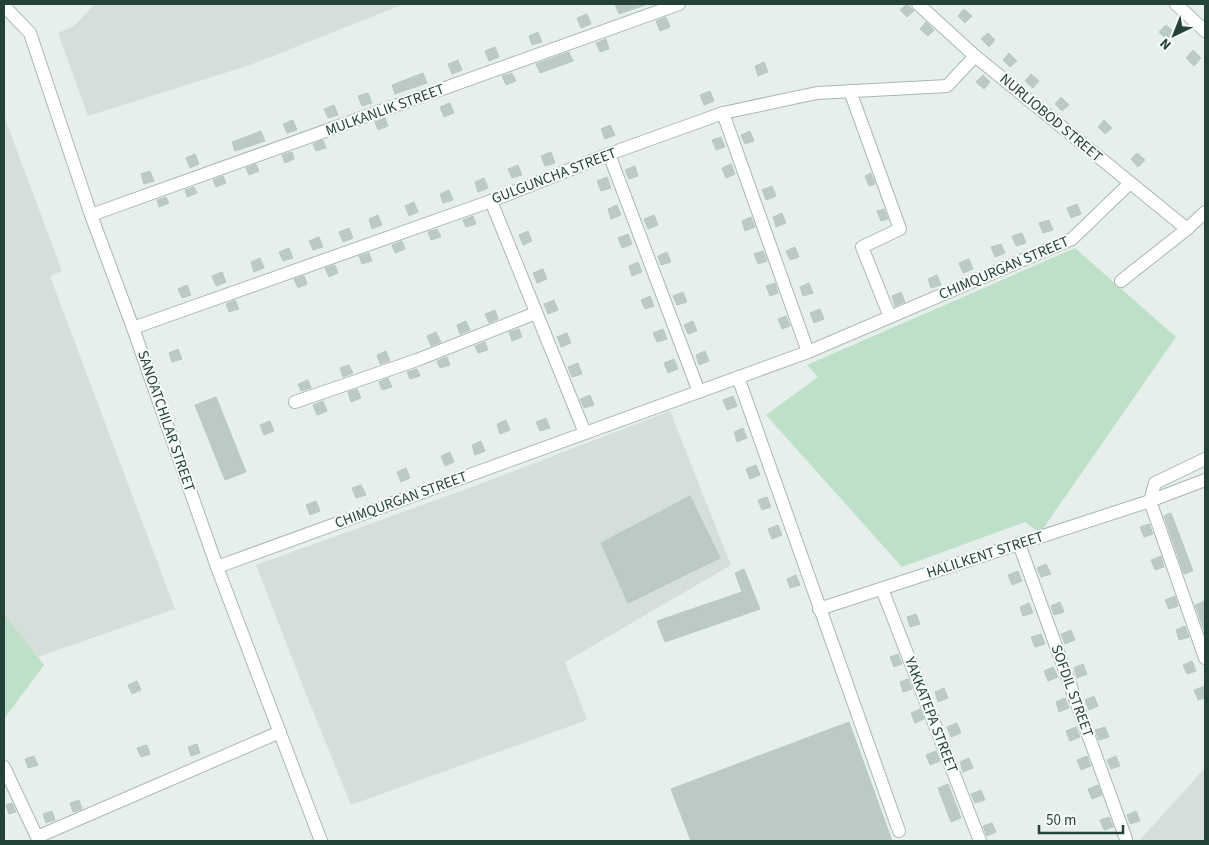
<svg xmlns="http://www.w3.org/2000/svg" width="1209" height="845" font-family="'Source Sans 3',sans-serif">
  <rect width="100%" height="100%" fill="#e6efeb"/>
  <g fill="#d4dfda">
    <polygon points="95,4 404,4 250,65 88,116 58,33 74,26"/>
    <polygon points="4,116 62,271 50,276 175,609 38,657 4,615"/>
    <polygon points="670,411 731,565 565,662 587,720 351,805 306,694 256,565 472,487"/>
    <polygon points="1205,768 1205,841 1139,841"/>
  </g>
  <g fill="#bfe0c8">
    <polygon points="1075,248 1176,337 1040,533 1025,522 902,567 766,415 818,377 807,365"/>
    <polygon points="4,614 44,665 4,719"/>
  </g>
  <g fill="#bbcac4" stroke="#b8c9c2">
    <polygon points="615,4 645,4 645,5 619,14"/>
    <polygon points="907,4 914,11 907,17 900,10"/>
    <polygon points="964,9 972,16 965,23 958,16"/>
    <polygon points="587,14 591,24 581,28 577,18"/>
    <polygon points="666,17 670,27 660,31 656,21"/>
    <polygon points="926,22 934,30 928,36 920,29"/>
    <polygon points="1166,25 1174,32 1167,40 1159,32"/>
    <polygon points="538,32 542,42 532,45 529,36"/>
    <polygon points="988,33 995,40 989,47 981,39"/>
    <polygon points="606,39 609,49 600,52 596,43"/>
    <polygon points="495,47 499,57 489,61 485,51"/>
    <polygon points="1193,50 1201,58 1194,66 1186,58"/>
    <polygon points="569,52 573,61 540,73 536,64"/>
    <polygon points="1009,53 1017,61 1010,67 1003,60"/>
    <polygon points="458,60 462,70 452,74 448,64"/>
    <polygon points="764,62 768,72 758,76 755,66"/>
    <polygon points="423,73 427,83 395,94 392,85"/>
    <polygon points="512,73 516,81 506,85 502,76"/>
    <polygon points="1031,74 1039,81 1033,88 1025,81"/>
    <polygon points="983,75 990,82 984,89 976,82"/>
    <polygon points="710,91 714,101 704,105 700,95"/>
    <polygon points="368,93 372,103 362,106 358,96"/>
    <polygon points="1061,97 1069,105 1062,111 1055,104"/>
    <polygon points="450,103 454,113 444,117 440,107"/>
    <polygon points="334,105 338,115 328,118 324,109"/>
    <polygon points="385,118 388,126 378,130 375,122"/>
    <polygon points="293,120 297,130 287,133 283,124"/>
    <polygon points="1104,120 1112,128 1105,134 1098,127"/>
    <polygon points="610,125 615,135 605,139 601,129"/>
    <polygon points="261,131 265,141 235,151 232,142"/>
    <polygon points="750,131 754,141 745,144 741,135"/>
    <polygon points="721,137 725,147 716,150 712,140"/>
    <polygon points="323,140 326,148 316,151 313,144"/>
    <polygon points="292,152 294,159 285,163 282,155"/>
    <polygon points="551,152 555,163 545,166 541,156"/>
    <polygon points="1137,153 1145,160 1138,167 1131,159"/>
    <polygon points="195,154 199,164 190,168 186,158"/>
    <polygon points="256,164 259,171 249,175 246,168"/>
    <polygon points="731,164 735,174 726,178 722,168"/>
    <polygon points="518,165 522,175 512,178 508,169"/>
    <polygon points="635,166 638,176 629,179 625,170"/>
    <polygon points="150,171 154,181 144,184 141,174"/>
    <polygon points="871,173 875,184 869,186 865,176"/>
    <polygon points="223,176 226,183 216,187 213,180"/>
    <polygon points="607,177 611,188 601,191 597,181"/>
    <polygon points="484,178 488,188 478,192 475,182"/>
    <polygon points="772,186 776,196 766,200 762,190"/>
    <polygon points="194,187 197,193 187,197 185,190"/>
    <polygon points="449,190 453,200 443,203 440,194"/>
    <polygon points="166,197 169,203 159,207 157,200"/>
    <polygon points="414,202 418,212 409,216 405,206"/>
    <polygon points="1077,204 1081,214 1071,218 1067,208"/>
    <polygon points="617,205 621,215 611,219 608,209"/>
    <polygon points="884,209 888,219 881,221 877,211"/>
    <polygon points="782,213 786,223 776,227 773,217"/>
    <polygon points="378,215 382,225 372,229 369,219"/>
    <polygon points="654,215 658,225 648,229 644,219"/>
    <polygon points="473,216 476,224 466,227 463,220"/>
    <polygon points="751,217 755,227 745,231 742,221"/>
    <polygon points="1049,220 1053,230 1043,233 1039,223"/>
    <polygon points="349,228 353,238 343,242 339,232"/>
    <polygon points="437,229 441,237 431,240 428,232"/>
    <polygon points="528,231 532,241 523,245 519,235"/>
    <polygon points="1022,233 1026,243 1016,246 1012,236"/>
    <polygon points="628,234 632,244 622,248 618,238"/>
    <polygon points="319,237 323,247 313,250 309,241"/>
    <polygon points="402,241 405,249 395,253 392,245"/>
    <polygon points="1001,244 1005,253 995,257 991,247"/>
    <polygon points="795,247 799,257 790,260 786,251"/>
    <polygon points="289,248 293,258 283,261 279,252"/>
    <polygon points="763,251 767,261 758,264 754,254"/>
    <polygon points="667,252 671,262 661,265 658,256"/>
    <polygon points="369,253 372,261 362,264 359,256"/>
    <polygon points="260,258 264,268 254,272 251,262"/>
    <polygon points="969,259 973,269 963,273 959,263"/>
    <polygon points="638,262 642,272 632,276 629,266"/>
    <polygon points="335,265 338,273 329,277 325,268"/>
    <polygon points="543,269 547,279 537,283 533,273"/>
    <polygon points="222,272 226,282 216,286 212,276"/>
    <polygon points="937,275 941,285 931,288 928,279"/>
    <polygon points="304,276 307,284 298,288 294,279"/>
    <polygon points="775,283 778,293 770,296 766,286"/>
    <polygon points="809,283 813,293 803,296 800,287"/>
    <polygon points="187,285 191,295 182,298 178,289"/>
    <polygon points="683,292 687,302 677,305 673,296"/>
    <polygon points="901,292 905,302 895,306 892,296"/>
    <polygon points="650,296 654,306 645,309 641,300"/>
    <polygon points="235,300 239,309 229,312 226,304"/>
    <polygon points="554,300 558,310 548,314 544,304"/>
    <polygon points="820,309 824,319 814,323 810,313"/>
    <polygon points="495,310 498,319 489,323 485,314"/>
    <polygon points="786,316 790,326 782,329 778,319"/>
    <polygon points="466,321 470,330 460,334 457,325"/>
    <polygon points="693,321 697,331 688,334 684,325"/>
    <polygon points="519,329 522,337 512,341 509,332"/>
    <polygon points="663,329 667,339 657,342 653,333"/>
    <polygon points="436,332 441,342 431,346 427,336"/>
    <polygon points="567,333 571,343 561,347 557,337"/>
    <polygon points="485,342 488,350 478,353 475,346"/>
    <polygon points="178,349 182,359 172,362 169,353"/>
    <polygon points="386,351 390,361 380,364 377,355"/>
    <polygon points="705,351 709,361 699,365 696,355"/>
    <polygon points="447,357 450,365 440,368 437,361"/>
    <polygon points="674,359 678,369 668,373 664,363"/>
    <polygon points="578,363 582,374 572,377 568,367"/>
    <polygon points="349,365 353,373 343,377 340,368"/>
    <polygon points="417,369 420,376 410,379 407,372"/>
    <polygon points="388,378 392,387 382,390 379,382"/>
    <polygon points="308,380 311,388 301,391 298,384"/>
    <polygon points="357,389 361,398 351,402 348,392"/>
    <polygon points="590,395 594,405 584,408 580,399"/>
    <polygon points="733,396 737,406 727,410 723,400"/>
    <polygon points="216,397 246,472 225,480 195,405"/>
    <polygon points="323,401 327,411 317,415 313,405"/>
    <polygon points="546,418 550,428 540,431 536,422"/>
    <polygon points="506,420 510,430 500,434 497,424"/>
    <polygon points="270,421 274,431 264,435 260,425"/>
    <polygon points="743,428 747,438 737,442 734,432"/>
    <polygon points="481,441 485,451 475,455 472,445"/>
    <polygon points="450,452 454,462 445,466 441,456"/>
    <polygon points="756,465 760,475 750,479 746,469"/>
    <polygon points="406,468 410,478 401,482 397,472"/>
    <polygon points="361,485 366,495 356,498 352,488"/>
    <polygon points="690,496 720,558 628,603 601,543"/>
    <polygon points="767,497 771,507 762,510 758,500"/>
    <polygon points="316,501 320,511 310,515 306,505"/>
    <polygon points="1171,513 1193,571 1184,574 1164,516"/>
    <polygon points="1149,524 1153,534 1144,537 1140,527"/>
    <polygon points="778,525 782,535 772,539 768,529"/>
    <polygon points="1161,556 1164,567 1155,570 1151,560"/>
    <polygon points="1046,564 1051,574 1041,577 1037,568"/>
    <polygon points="744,569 760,609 665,642 657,621 742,592 735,573"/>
    <polygon points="1018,571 1022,581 1012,585 1008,575"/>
    <polygon points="796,575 800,585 790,588 787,579"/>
    <polygon points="1175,596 1178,606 1169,609 1165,600"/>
    <polygon points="1205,601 1205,633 1195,605"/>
    <polygon points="1060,602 1064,612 1054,615 1051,606"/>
    <polygon points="1029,603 1033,613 1023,616 1020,607"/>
    <polygon points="916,614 920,624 910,627 907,617"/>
    <polygon points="1185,626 1189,637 1179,640 1176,630"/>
    <polygon points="1071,630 1075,640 1065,644 1061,634"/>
    <polygon points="1041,634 1045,644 1035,647 1031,637"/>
    <polygon points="898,654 902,664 894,667 890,657"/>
    <polygon points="1192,661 1196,671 1187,674 1183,665"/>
    <polygon points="1083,664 1087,674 1077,678 1074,668"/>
    <polygon points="1053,667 1058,677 1048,681 1044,671"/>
    <polygon points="908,679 912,689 903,692 900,682"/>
    <polygon points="137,681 141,690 132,694 128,685"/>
    <polygon points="1205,686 1205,698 1198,700 1194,690"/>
    <polygon points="944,688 948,698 938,702 935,692"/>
    <polygon points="1094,696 1098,706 1089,710 1085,700"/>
    <polygon points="1065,698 1069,708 1059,712 1056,702"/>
    <polygon points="920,709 924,719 915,723 911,713"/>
    <polygon points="849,722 892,841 691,841 671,789"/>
    <polygon points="957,723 961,733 951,737 947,727"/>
    <polygon points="1076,727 1080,737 1070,741 1066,731"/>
    <polygon points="1105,727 1109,737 1099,740 1095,730"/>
    <polygon points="197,744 200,753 191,756 188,747"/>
    <polygon points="147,745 150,754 141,757 137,748"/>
    <polygon points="936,751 940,761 930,765 926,755"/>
    <polygon points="34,756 38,765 28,768 25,759"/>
    <polygon points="1087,756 1091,766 1081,770 1077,760"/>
    <polygon points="1116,756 1120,766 1111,769 1107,760"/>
    <polygon points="969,758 973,768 963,772 960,762"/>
    <polygon points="948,784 961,818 951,822 938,788"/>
    <polygon points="1098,785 1102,795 1092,799 1088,789"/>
    <polygon points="981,790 985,800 975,803 971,794"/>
    <polygon points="79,800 82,809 73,812 70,803"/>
    <polygon points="12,803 16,812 9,814 6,805"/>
    <polygon points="52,811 55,820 46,823 43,814"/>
    <polygon points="1136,811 1140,821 1130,824 1127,815"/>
    <polygon points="1109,817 1113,827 1104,830 1100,820"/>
    <polygon points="992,823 996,832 987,836 983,826"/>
  </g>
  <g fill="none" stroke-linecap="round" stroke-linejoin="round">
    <g stroke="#a8b8b2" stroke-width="14">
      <g id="street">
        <polyline points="918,4 975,56 1187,229"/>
        <polyline points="1176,4 1205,31"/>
        <polyline points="4,6 30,33 91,215 133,328 217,567 321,841"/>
        <polyline points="850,91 900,229 862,247 890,317"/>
        <polyline points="723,113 808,352"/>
        <polyline points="609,154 699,392"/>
        <polyline points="491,201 585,433"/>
        <polyline points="91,215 679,4"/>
        <polyline points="1121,281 1187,229 1205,212"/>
        <polyline points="133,328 491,201 609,154 723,113 817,93 947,86 975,56"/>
        <polyline points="738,377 899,831"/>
        <polyline points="295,402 417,360 536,313"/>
        <polyline points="1205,459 1155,483 1150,501 1205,658"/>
        <polyline points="1019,544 1126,839"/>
        <polyline points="217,567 808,352 1072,239 1130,183"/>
        <polyline points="882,589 980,841"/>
        <polyline points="819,609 1150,501 1205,480"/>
        <polyline points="4,767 37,837 280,732"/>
      </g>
    </g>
    <use href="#street" stroke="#fff" stroke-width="12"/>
  </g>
  <g text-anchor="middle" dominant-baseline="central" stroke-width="4" stroke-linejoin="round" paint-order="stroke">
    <g font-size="15" fill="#24423a" stroke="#f7fbf9">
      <text transform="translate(385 110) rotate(-20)">MULKANLIK STREET</text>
      <text transform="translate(1051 118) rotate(40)">NURLIOBOD STREET</text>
      <text transform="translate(554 176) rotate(-21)">GULGUNCHA STREET</text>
      <text transform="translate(1004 268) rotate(-23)">CHIMQURGAN STREET</text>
      <text transform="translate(166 421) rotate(71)">SANOATCHILAR STREET</text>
      <text transform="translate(401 500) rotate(-20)">CHIMQURGAN STREET</text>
      <text transform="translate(985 555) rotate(-18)">HALILKENT STREET</text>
      <text transform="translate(1072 691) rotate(70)">SOFDIL STREET</text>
      <text transform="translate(931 715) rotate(69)">YAKKATEPA STREET</text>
    </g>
  </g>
  <rect width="1209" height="845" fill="none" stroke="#24423a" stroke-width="10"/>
  <g transform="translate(1174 35) rotate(223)" stroke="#f7fbf9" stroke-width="4" paint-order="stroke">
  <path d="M0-4L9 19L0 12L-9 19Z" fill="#24423a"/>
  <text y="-8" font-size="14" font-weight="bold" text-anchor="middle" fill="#24423a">N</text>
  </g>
  <path d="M1039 825v8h84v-8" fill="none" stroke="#24423a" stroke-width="2.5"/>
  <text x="1046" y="825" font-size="15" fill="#24423a" stroke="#f7fbf9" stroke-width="4" paint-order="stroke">50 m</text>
</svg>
